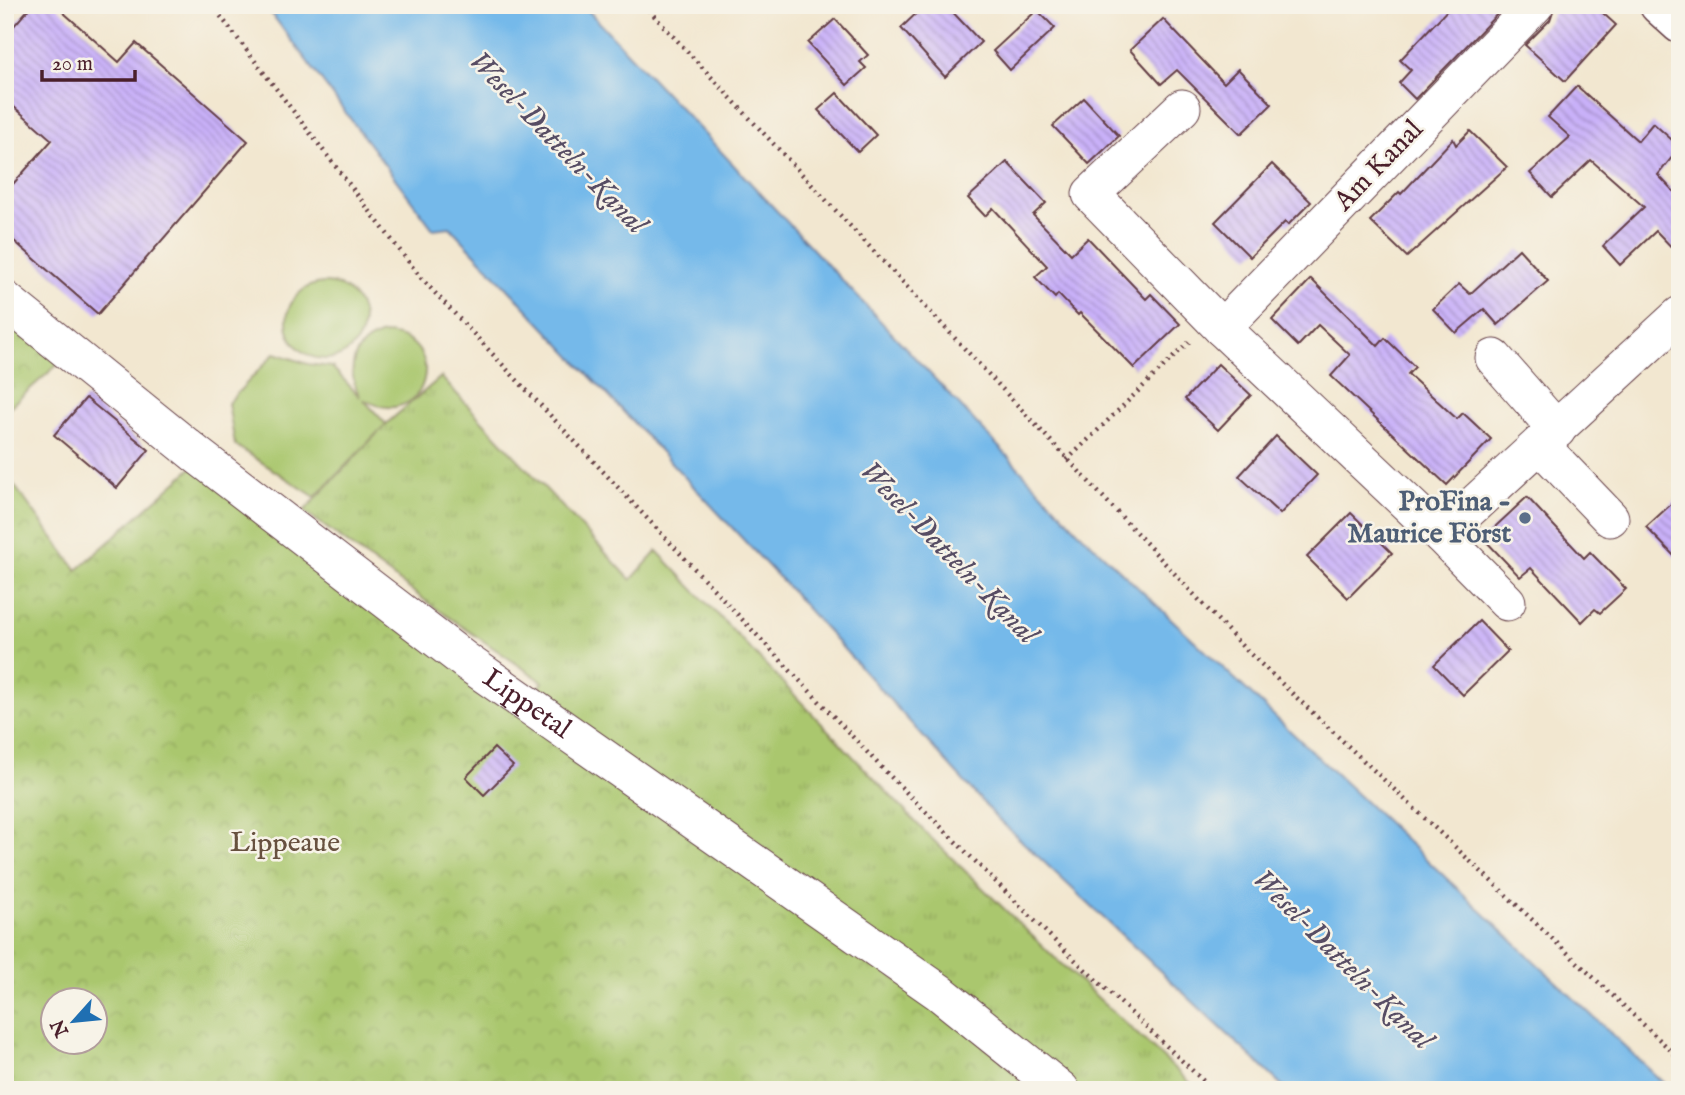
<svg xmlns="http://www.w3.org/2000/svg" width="1685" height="1095" font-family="'IM FELL English',serif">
  <defs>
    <pattern id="grass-tufts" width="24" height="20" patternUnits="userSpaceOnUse" patternTransform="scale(1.75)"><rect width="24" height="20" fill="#aac76e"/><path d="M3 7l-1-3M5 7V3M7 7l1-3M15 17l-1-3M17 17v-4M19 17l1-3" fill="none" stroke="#94aa5f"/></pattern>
    <pattern id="park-crowns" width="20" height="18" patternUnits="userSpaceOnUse" patternTransform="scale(1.75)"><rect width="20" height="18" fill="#aac76e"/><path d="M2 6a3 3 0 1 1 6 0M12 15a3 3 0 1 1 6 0" fill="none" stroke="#94aa5f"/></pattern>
    <pattern id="building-back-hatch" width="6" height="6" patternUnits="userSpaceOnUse" patternTransform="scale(1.75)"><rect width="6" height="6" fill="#c9b1f9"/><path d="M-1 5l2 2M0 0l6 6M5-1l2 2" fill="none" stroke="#a58fca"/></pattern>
  </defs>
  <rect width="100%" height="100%" fill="#f7f3e8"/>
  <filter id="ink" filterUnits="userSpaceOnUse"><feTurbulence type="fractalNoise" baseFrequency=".0143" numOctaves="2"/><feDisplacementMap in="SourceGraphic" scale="14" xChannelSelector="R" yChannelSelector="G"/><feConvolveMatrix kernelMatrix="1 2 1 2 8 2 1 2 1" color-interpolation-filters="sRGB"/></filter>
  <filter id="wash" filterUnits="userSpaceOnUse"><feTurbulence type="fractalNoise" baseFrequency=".00686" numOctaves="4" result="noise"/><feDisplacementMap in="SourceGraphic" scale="28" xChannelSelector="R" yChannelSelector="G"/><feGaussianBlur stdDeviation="1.57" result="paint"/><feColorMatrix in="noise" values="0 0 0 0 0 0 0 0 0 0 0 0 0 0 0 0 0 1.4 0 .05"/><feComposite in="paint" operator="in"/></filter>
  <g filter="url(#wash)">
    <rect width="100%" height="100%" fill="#f2e7d0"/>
    <polygon fill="url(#grass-tufts)" stroke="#7a734c" stroke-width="2" points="441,377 631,580 657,551 926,833 1058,961 1198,1090 1081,1090 532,698 543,682 434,607 304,511 386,424"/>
    <g fill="url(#park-crowns)" stroke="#7a734c" stroke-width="2" fill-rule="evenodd">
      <polygon points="5,312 64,359 5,411"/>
      <path d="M196,464L1047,1090H5V473L77,570ZM52,1000H94V1042H52Z"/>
    </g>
    <g fill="#aac76e" stroke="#7a734c" stroke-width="2">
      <circle cx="325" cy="321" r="38"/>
      <path d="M383,334C453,335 428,436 363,399L386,424L315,497L235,445L228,403L275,353L308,364L332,367L360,397C346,370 351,344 383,334Z"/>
    </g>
    <polygon fill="#74b9ea" stroke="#5f6c8a" stroke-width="2" points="265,5 583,5 1078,531 1671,1090 1287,1090 997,818 784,583 450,227 433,229"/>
    <g id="blocks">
      <g fill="url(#building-back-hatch)">
        <polygon points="32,5 55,5 119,62 136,43 248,141 98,314 5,233 5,193 52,140 5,99 5,36"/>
        <polygon points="925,5 946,5 981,42 945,77 901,28"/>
        <polygon points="1452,5 1506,5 1415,99 1399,83 1411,70 1400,60"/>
        <polygon points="1555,5 1594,5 1616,25 1565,81 1525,45 1550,20"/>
        <polygon points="1037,10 1055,28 1010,70 993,51"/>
        <polygon points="835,19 868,55 860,62 866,68 847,85 808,43"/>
        <polygon points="1163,19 1224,83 1238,69 1272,104 1241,134 1177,70 1161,84 1130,50"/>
        <polygon points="1577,86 1638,141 1653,123 1680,147 1658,175 1680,198 1680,256 1656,231 1620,265 1603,246 1644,207 1591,160 1552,197 1530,173 1570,137 1548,117"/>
        <polygon points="837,93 876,135 858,152 818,110"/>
        <polygon points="1084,98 1119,136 1089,164 1053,126"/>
        <polygon points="1470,131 1507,167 1407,257 1370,221 1399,192 1401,194 1453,139 1456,145"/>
        <polygon points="1007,162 1046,203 1033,215 1071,254 1088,238 1146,299 1151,294 1180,324 1134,368 1080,313 1078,315 1058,294 1055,298 1035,277 1047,266 993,208 985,216 968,198"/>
        <polygon points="1272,164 1311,202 1288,225 1285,222 1250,257 1215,222"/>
        <polygon points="1519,249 1548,281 1498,325 1484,309 1456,333 1433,309 1459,284 1470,294"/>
        <polygon points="1311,279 1378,346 1385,338 1415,367 1408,374 1457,419 1463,413 1491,439 1447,485 1331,376 1350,355 1318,325 1298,346 1272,320"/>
        <polygon points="1218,364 1251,395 1218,430 1185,399"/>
        <polygon points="86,398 149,450 117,488 54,435"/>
        <polygon points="1276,436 1317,475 1280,514 1239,476"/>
        <polygon points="1680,496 1680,562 1646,527"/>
        <polygon points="1527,497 1584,558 1590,552 1626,589 1600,613 1595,609 1582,622 1531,568 1520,577 1483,538"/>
        <polygon points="1351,513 1392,553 1348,598 1307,557"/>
        <polygon points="1479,621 1508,651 1463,695 1434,665"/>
        <polygon points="494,748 513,766 484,795 466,777"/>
      </g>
    </g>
  </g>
  <g filter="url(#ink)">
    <use href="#blocks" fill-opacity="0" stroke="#633d44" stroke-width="2"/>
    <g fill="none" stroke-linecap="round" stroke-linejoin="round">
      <g stroke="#633d44" stroke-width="39">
        <g id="minor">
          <polyline points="1535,5 1222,328 1441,535 1680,315"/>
          <polyline points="1182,108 1091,194 1222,328"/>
          <path id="s1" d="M5,300L197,455L467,662L939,992L1061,1090"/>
          <polyline points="1494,358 1557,430"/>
          <polyline points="1540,445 1610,518"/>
          <polyline points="1441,535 1507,602"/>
        </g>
      </g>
      <g stroke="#633d44" stroke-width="41">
        <polyline id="secondary" points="1659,5 1680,24"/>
      </g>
      <g stroke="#633d44" stroke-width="4.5" stroke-dasharray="2 5" stroke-linecap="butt">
        <polyline points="212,5 421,278 882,768 1055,941 1213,1090"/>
        <polyline points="644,5 1243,647 1680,1059"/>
        <polyline points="1067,460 1190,341"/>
      </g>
      <use href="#minor" stroke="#fff" stroke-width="37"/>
      <use href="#secondary" stroke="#fff" stroke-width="38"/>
    </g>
  </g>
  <circle fill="#5c6f8a" stroke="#f7f3e8" stroke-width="2.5" cx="1525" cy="518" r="7"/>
  <g text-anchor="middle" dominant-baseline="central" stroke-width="5" stroke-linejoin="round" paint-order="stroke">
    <g font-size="28" fill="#4a1f2b" stroke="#f7f3e8">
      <text transform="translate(1379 166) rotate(-46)">Am Kanal</text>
      <text stroke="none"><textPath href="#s1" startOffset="660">Lippetal</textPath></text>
    </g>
    <g font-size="28" font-weight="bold" fill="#4e5e75" stroke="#f7f3e8" text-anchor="end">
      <text x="1511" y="502">ProFina -<tspan x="1511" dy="32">Maurice Först</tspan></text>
    </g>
    <g font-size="28" fill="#67513f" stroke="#f7f3e8">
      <text x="285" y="843">Lippeaue</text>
    </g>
    <g font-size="30" font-style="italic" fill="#574d64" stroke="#f7f3e8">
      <text transform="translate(557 143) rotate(46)">Wesel-Datteln-Kanal</text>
      <text transform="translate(948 553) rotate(46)">Wesel-Datteln-Kanal</text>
      <text transform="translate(1342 960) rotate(45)">Wesel-Datteln-Kanal</text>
    </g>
  </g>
  <rect width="1685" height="1095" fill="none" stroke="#f7f3e8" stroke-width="28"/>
  <g transform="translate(74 1021) rotate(243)"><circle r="33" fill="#f7f3e8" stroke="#b29e9c" stroke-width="2"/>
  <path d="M0-5L12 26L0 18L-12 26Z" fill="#1f6fb2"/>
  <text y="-10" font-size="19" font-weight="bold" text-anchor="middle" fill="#4a1f2b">N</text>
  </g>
  <path d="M42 70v10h93v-10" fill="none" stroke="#4a1f2b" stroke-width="3.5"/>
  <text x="52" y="70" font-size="21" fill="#4a1f2b" stroke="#f7f3e8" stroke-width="5" paint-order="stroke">20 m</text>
</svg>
